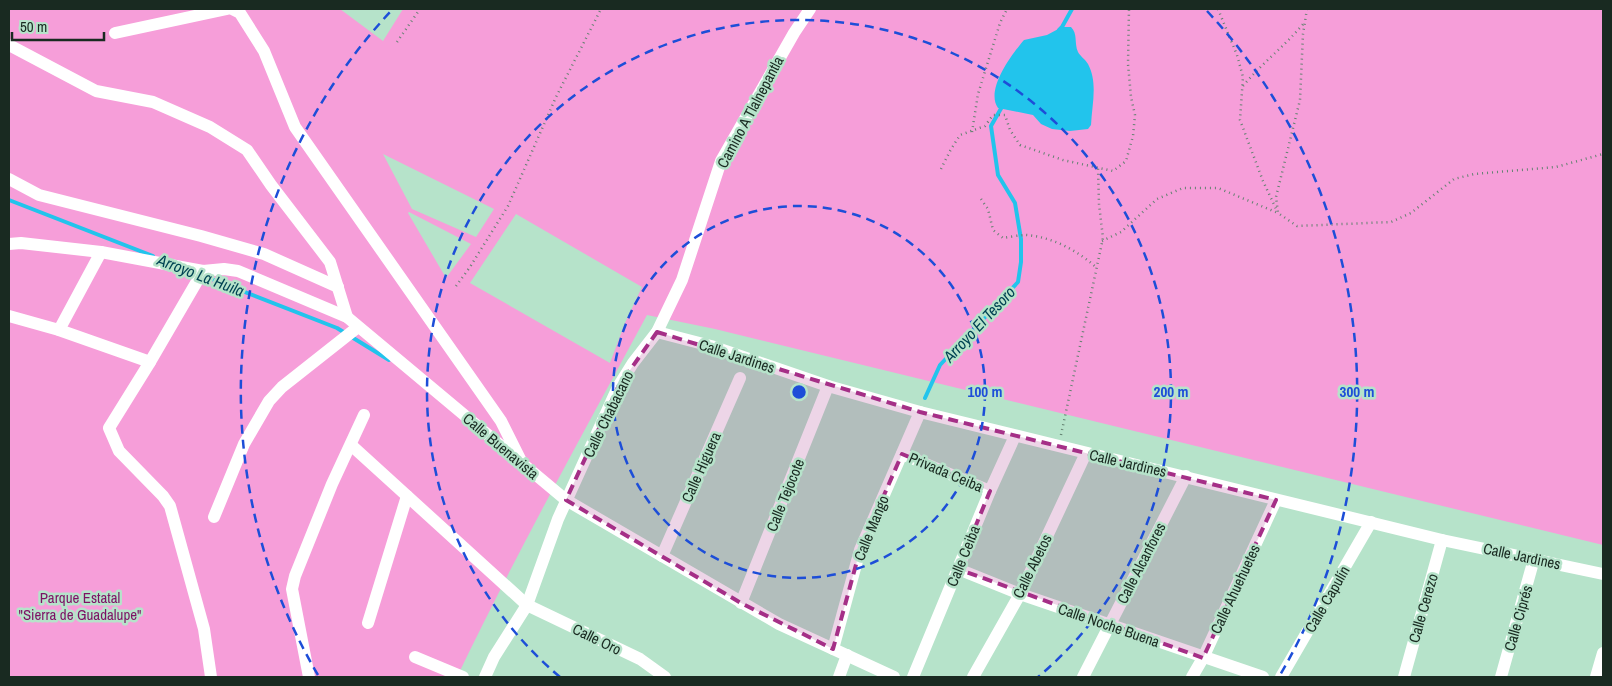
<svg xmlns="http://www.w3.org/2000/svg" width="1612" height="686" font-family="'Archivo Narrow',sans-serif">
  <rect width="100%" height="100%" fill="#b6e3ca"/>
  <path fill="#f69ed9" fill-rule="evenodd" d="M9,9H340L383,41L403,9H1603V545L715,329L647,315C582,435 516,554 457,677H9ZM383,154L494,209L476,237L412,209ZM409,212L471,244L446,278L408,213ZM516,214L642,287L625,323L610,363L470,283Z"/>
  <path fill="#22c4ec" d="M1062,27H1071C1078,34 1074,43 1078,52C1080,56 1085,59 1088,64C1098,83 1092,104 1091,125L1088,129L1070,131L1052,129L1041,124L1033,115L998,108C985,90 1012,54 1024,40L1047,35Z"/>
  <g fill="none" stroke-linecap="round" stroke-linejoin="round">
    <g stroke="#22c4ec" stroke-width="4">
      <polyline points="1059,30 1062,27 1072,9"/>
      <polyline points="9,200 153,256"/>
      <polyline points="204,276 337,328 389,360"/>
      <polyline points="925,398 940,365 1018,282 1021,262 1021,239 1015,203 998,175 991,126 1003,105"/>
    </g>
    <g stroke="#648271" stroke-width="2.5" stroke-dasharray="1 4" stroke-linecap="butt">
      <polyline points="1218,9 1237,55 1243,77 1240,120 1263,181 1276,209"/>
      <polyline points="1307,9 1303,34 1300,100 1276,197 1278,213 1297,226 1391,222 1411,213 1454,179 1474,174 1556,167 1603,154"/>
      <polyline points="397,42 420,9"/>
      <path d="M1243,86C1262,63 1285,46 1304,23"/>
      <polyline points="972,132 978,94 1000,23 1007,9"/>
      <polyline points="941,169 950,151 960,135 985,126 993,115 1005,115 1010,130 1020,145 1063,160 1113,171 1126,161 1133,136 1135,115 1131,97 1128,64 1129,9"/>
      <path d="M981,199L988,209L993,230L1003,238C1010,237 1019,235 1026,235C1053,237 1078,251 1097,268"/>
      <polyline points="1102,241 1121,232 1157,199 1183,188 1218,188 1278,213"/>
      <polyline points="456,286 470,267 508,206 556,97 601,9"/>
      <polyline points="1061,435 1103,238 1099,204 1098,168"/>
    </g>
    <g stroke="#fff" stroke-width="12">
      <polyline points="232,9 240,13 264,51 295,127 501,421 520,459"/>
      <polyline points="115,33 227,9"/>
      <polyline points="9,45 96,91 153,102 210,127 247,150 271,185 330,262 347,317"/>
      <polyline points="9,179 39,195 201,236 264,254 338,287"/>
      <polyline points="9,244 21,243 101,252 203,271 224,269 238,271 347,317 566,500 779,624 894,677"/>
      <polyline points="203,271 150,362 109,428 119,451 163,496 170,506 204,629 211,677"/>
      <polyline points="9,316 59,330 150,362"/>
      <polyline points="59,330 101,252"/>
      <polyline points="657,332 711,346 828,386 920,412 1442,540 1603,574"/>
      <polyline points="351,445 527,605 640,659 665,677"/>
      <polyline points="902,454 990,491"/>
      <polyline points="214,517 244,444 269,401 282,387 358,327"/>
      <polyline points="662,556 740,378"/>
      <polyline points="958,569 1020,594 1263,677"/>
      <polyline points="741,603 828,386"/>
      <polyline points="368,623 407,496"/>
      <polyline points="833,649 860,550 920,412"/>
      <polyline points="415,657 463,677"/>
      <polyline points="309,677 292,589 295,576 332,484 364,415"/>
      <polyline points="485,677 494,657 527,605 558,519 618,387 633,363 657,332 682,280 721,161 794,33 810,9"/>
      <polyline points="839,677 847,655"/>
      <polyline points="913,677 990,491 1015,436"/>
      <polyline points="973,677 1020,594 1086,453"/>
      <polyline points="1083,677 1186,476"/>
      <polyline points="1192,677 1203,658 1276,500"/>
      <polyline points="1281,677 1371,522"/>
      <polyline points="1404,677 1442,540"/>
      <polyline points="1501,677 1534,559"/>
      <polyline points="1596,677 1603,653"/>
    </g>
  </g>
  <path fill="#a52f87" fill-opacity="0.2" stroke="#a52f87" stroke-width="4" stroke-dasharray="10 6" stroke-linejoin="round" d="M657,332L920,412L1276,500L1203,658L958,569L990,491L902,454L860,550L833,649L741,603L566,500L618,387Z"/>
  <g fill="none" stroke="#1d4ed8" stroke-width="2.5" stroke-dasharray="9 6">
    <circle cx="799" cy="392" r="186"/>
    <path d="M560 677A372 372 0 1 1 1038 677"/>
    <path d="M318 675A558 558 0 0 1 391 11M1207 11A558 558 0 0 1 1280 675"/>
  </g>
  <g text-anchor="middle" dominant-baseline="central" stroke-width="5" stroke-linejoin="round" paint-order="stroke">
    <g font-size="15" fill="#192a21" stroke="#b6e3ca">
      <text transform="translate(750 112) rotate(-62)">Camino A Tlalnepantla</text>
      <text transform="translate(737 356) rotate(18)">Calle Jardines</text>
      <text transform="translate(608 414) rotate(-64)">Calle Chabacano</text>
      <text transform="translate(501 446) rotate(40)">Calle Buenavista</text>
      <text transform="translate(1128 463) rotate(13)">Calle Jardines</text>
      <text transform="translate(701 467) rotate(-66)">Calle Higuera</text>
      <text transform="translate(946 472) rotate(23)">Privada Ceiba</text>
      <text transform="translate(785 495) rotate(-68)">Calle Tejocote</text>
      <text transform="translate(871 528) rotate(-68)">Calle Mango</text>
      <text transform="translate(963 556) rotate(-68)">Calle Ceiba</text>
      <text transform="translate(1522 556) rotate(12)">Calle Jardines</text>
      <text transform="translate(1141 563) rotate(-63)">Calle Alcanfores</text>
      <text transform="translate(1032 566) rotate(-64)">Calle Abetos</text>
      <text transform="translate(1235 589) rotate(-65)">Calle Ahuehuetes</text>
      <text transform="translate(1327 599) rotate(-60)">Calle Capulín</text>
      <text transform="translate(1423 608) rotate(-74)">Calle Cerezo</text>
      <text transform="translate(1518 618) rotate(-74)">Calle Ciprés</text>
      <text transform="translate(1109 625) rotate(19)">Calle Noche Buena</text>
      <text transform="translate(597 639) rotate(26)">Calle Oro</text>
    </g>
    <g font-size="15" fill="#7d1164" stroke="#b6e3ca">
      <text x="80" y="597">Parque Estatal<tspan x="80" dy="17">"Sierra de Guadalupe"</tspan></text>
    </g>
    <g font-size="16" font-style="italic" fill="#004353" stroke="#b6e3ca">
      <text transform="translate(201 275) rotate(21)">Arroyo La Huila</text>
      <text transform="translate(979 324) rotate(-47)">Arroyo El Tesoro</text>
    </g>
  </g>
  <circle cx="799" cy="392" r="8" fill="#1d4ed8" stroke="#b6e3ca" stroke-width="2.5"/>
  <g font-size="15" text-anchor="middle" font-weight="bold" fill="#1d4ed8" stroke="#b6e3ca" stroke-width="5" stroke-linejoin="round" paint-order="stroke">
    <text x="985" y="397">100 m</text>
    <text x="1171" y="397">200 m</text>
    <text x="1357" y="397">300 m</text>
  </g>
  <rect width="1612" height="686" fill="none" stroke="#192a21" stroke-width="20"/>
  <path d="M12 32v8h92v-8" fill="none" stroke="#192a21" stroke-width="2.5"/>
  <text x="20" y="32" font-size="15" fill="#192a21" stroke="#b6e3ca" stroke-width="4" paint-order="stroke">50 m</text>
</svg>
